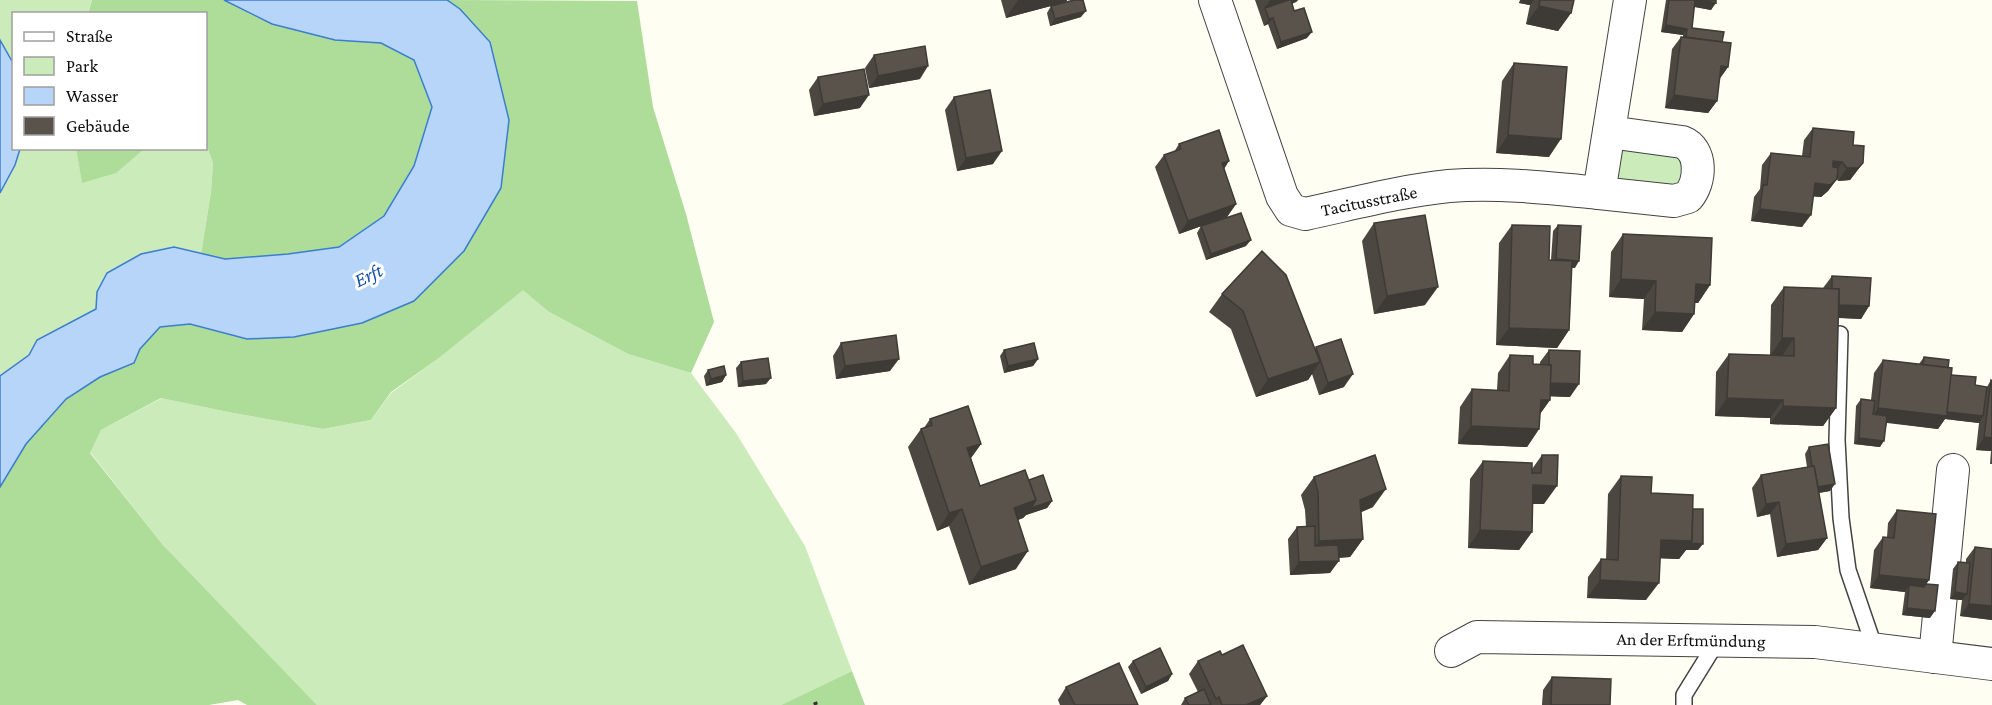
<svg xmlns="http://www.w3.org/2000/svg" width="1992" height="705" font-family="'Crimson Pro',serif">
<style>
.green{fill:#ccebba}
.forest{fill:#addd99}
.water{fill:#b6d5f8;stroke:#3a7dd1;stroke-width:1.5}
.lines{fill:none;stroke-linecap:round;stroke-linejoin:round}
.lane-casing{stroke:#434343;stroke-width:18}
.street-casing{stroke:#434343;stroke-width:34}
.path{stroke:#323232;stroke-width:4;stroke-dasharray:6 3;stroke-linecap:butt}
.lane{stroke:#fff;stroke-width:15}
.street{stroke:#fff;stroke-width:32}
.wall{fill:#4d4741}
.shaded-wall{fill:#3e3a35}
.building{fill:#59534c;stroke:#3e3a35;stroke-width:1.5}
.labels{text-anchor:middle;stroke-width:6;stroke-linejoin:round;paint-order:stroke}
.street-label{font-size:18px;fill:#101010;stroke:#fff}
.water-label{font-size:20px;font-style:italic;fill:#1450a7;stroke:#fff}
</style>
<rect width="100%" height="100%" fill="#fffef3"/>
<!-- green -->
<g class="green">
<path d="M0,0h92l-4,13 -74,1 -1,49 -13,-23z"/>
<path d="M206,144l7,19 -2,29 -10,62 -27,-7 -33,7 -33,19 -11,19 -1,17 -59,31 -8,15 -29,21v-183l15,-28 5,-16h56l6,33 62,-33 62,-1z"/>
<path d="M1634,150l42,6 7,4 -2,30 -62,-6 -5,-10 4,-20 5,-3z"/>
<path d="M523,289l26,23 79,42 63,19 45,60 69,113 47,125 -71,34h-464l-154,-160 -73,-93 11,-22 61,-32 71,15 90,16 48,-9 20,-27 48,-35z"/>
</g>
<!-- forest -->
<g class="forest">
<path d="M92,0h132l49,24 62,16 46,3 33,17 18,46 -18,60 -30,50 -44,31 -52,7 -63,5 -24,-5 10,-62 2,-29 -7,-19v-130h-118z"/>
<path d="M447,0l190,1 16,106 33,107 28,108 -23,51 -63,-19 -79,-42 -26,-22 -84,68 -48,34 -20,28 -48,9 -90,-16 -72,-15 -60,32 -11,23 73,92 154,160h-70l-9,-5 -29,5h-209v-218l26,-43 40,-45 34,-22 34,-14 6,-14 20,-22 30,-3 57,15 47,-2 68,-14 52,-22 50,-50 37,-63 -41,-179z"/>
<path d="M76,149v-1l68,1 -28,24 -34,10z"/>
<path d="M852,671l13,34h-84z"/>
</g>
<!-- water -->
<g class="water">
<path d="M224,0h223l13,9 30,33 19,78 -8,68 -37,63 -50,50 -52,22 -68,14 -47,2 -57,-15 -30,3 -20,22 -6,14 -34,14 -34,22 -40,45 -26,43v-111l29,-21 8,-15 59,-31 1,-17 10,-19 34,-19 33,-7 51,12 63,-5 51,-7 45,-31 30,-50 18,-59 -18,-47 -33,-17 -46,-3 -63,-16z"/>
<path d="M0,40l13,23 1,85 6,1 -5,16 -15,28z"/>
</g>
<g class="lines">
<defs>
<g id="lane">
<path d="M1840,334l-3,106 4,78 7,52 27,79"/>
<path d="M1684,705v-10l34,-55"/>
</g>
<g id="street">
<path d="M1215,0l67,196 9,14 14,4c47,-10 95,-23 144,-28 50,-4 100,2 150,7l31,-193"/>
<path d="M1599,193l75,8 14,-4c13,-15 15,-47 -6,-55l-73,-10"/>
<path d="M1451,651l26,-14 338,5 177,22"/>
<path d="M1935,657l18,-187"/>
</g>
</defs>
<!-- lane casing -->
<use href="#lane" class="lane-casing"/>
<!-- street casing -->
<use href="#street" class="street-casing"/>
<!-- path -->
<path class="path" d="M815,702l1,3"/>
<!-- lane -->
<use href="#lane" class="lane"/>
<!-- street -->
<use href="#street" class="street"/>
</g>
<!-- wall -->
<g class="wall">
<path d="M1001,0h66l-1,2 -60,16z"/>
<path d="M1255,0h43l-2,2 -4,2 15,34 -30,11 -9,-25 -4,2z"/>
<path d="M1520,0h54l-3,13 -13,18 -32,-7 4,-19 -11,-2z"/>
<path d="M1666,0h50l-5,10 -17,-3 -2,21 30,14 6,25 -9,12 -2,22 -9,12 -43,-5 7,-59 9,-12h2v-2l-22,-3z"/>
<path d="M1051,6l30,11 -31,9 -3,-13z"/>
<path d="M874,55l46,24 -51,9 -4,-20z"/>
<path d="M1514,63l35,94 -53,-4 6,-72z"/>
<path d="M818,77l42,31 -46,8 -5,-26z"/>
<path d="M954,97l39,67 -36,7 -12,-61z"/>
<path d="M1813,128l40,17 10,18 -13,17 -12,1 -1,-2 -9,12 -7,6 -8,-1 -11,31 -51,-6 3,-24 6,-8 2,-24 9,-12 31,3 2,-16z"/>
<path d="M1179,144l45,25 12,35 -9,13 -48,17 -24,-67 9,-12 10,-3z"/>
<path d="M1374,223l51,82 -51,9 -12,-73z"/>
<path d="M1512,225l37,35h2l2,-29 5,-6 17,43 -4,-1 -2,63 -12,18 -61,-3 3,-102z"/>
<path d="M1201,226l45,20 -40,14 -9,-27z"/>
<path d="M1623,234l87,51 -12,18h-3l-1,11 -12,18 -40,-2 2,-31 -35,-2 2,-45z"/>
<path d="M1832,276l37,30 -8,13 -23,-1 -2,90 -13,18 -53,-2v-6l-55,-2 1,-44 13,-18 41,1 1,-50 13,-18 39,1z"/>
<path d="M1222,294l93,55 1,-2 28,40 -25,8 -7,-21 -4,6 -52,17 -25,-68 -22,-17z"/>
<path d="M841,343l49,28 -54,8 -3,-23z"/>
<path d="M1004,350l34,9 -5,7 -29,7 -4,-17z"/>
<path d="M1549,350l21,47 -20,-1v4l-10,14 -1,15 -12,18 -69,-3 2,-37 12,-18 25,1 1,-17 12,-18 23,9 7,1v-3z"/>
<path d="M1924,357l24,11 3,7 24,10 12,2 4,-7 1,1v83h-2l1,-13 -15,-1 3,-27 -34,-4 -7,10 -51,-6 -7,24 -26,-3 2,-38 5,-7 10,1 3,-27 9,-13 36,4z"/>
<path d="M741,362l25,22 -28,3 -2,-19z"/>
<path d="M708,370l18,5 -4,7 -16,4 -2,-10z"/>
<path d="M930,419l51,25 -10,14 9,28 49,-6 23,21 -5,7 -21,7 -3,3 -5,2 -2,49 -47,16 -20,-59 -12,5 -29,-84 13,-18 3,-1z"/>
<path d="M1809,447l21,44 -11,2 8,45 -9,12 -41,7 -7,-43 -13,3 -5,-29 9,-13 46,-8 -2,-13z"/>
<path d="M1542,455l2,49h-11l-1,28 -13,18 -51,-2 2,-69 13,-18 49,8z"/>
<path d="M1621,476l30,17 42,16 5,41h-12l-7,9 -19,-1 -14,42 -59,-2 1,-21 13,-18 5,1 2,-66z"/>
<path d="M1314,477l59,30 -12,5 2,27 -13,18 -11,1 -9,15 -40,2 -2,-36 9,-12 9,-1 -1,-16 -4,-15z"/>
<path d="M1897,510l32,70 -3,4 4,34 -28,-3 3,-23 -35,-4 4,-38 9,-13h4l1,-14z"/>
<path d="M1975,547l17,73 -32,-4 2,-16 -12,-1 3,-30 5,-7 8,1v-4z"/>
<path d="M1222,655l45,41 -7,9h-79l4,-7 13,-6 -9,-18 9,-13z"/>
<path d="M1133,661l39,13 -4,7 -27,13 -13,-27z"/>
<path d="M1552,677l58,28h-68l1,-15z"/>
<path d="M1066,687l72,18h-78l-2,-5z"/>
</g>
<!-- shaded-wall -->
<g class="shaded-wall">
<path d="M1018,0h49l-1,2 -60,16z"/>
<path d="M1270,0h28l-2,2 -30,10 -1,-4 -5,7z"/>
<path d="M1521,0h13l-4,5 -11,-2z"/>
<path d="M1695,0h3l18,3 -5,7 -20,-4z"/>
<path d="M1539,6l32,7 -13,18 -32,-7z"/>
<path d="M1086,11l-5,6 -31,9 5,-7z"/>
<path d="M1273,18l-5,6 -4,2 5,-7z"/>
<path d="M1666,25l21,4 -4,6 -22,-3z"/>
<path d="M1312,32l-5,6 -30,11 4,-7z"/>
<path d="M928,66l-8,13 -51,9 9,-12z"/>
<path d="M1721,66l7,1 -9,13z"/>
<path d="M869,95l-9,13 -46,8 9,-12z"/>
<path d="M1674,95l43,6 -9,12 -43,-5z"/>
<path d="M1508,135l53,4 -12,18 -53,-4z"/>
<path d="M1002,151l-9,13 -36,7 9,-13z"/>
<path d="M1229,161l-8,13 1,-11z"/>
<path d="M1833,161l9,1 -8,13 -10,-1z"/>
<path d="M1863,163l-13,17 -12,1 9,-13z"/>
<path d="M1837,179l-9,12 -7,6 -15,-1 9,-13z"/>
<path d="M1236,204l-9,13 -48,17 9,-13z"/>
<path d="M1760,209l51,6 -9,12 -51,-6z"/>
<path d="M1251,240l-5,6 -40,14 5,-6z"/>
<path d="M1556,259l23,2 -4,7 -24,-2z"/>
<path d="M1621,279l35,2 -12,18 -35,-2z"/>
<path d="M1696,284l14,1 -12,18 -15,-1z"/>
<path d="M1438,287l-13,18 -51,9 13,-18z"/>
<path d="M1835,305l34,1 -8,13 -35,-2z"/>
<path d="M1655,312l39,2 -12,18 -40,-2z"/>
<path d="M1509,328l60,2 -12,18 -61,-3z"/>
<path d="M1782,338h12l-12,18h-12z"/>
<path d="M899,359l-9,12 -54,8 9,-13z"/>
<path d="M1038,359l-5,7 -29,7 4,-7z"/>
<path d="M1320,362l-12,18 -52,17 12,-18z"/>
<path d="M1353,374l-9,13 -25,8 9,-12z"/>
<path d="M726,375l-4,7 -16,4 5,-7z"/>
<path d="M771,378l-5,6 -28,3 5,-6z"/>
<path d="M1548,383l31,1 -9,13 -31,-1z"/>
<path d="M1727,398l56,2 -13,18 -55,-2z"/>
<path d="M1541,400h9l-13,18z"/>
<path d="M1783,406l53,2 -13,18 -53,-2z"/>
<path d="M1878,408l65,4 40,4 -4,7 -34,-4 -7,10 -69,-9z"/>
<path d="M1471,426l68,3 -12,18 -69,-3z"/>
<path d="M1984,437l8,1v12l-1,1 -15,-1z"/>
<path d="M1859,438l25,3 -4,6 -26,-3z"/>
<path d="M981,444l-13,18 -1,-14z"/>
<path d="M1835,484l-5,7 -19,3 5,-7z"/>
<path d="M1533,485l24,1 -13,18 -23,-1z"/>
<path d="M1386,489l-13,18 -25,11 12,-18z"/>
<path d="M1036,500l16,1 -5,7 -21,7 -3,3 -22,8 13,-18z"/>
<path d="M1779,502l-9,12 -13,3 9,-13z"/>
<path d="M962,509l-13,17 -12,5 12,-18z"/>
<path d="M1480,530l52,2 -13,18 -51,-2z"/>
<path d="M1827,538l-9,12 -41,7 9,-13z"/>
<path d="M1363,539l-13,18 -44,2 13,-18z"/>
<path d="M1661,540l31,1 11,3 -5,6h-12l-7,9 -31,-1z"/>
<path d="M1028,551l-12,18 -47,16 12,-18z"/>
<path d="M1339,561l-9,12 -40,2 9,-13z"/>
<path d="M1879,575l50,5 -9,13 -11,-8 -4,7 -35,-4z"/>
<path d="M1600,580l59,3 -13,17 -59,-2z"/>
<path d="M1955,592l12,2 -5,6 -12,-1z"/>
<path d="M1969,604l23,2v14l-32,-4z"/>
<path d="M1907,608l28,3 -5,7 -28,-3z"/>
<path d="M1172,674l-4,7 -27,13 5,-7z"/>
<path d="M1267,696l-7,9h-12v-1z"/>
</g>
<!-- building -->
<g class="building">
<path d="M1074,0h9l3,11 -31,8 -4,-13z"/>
<path d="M1289,0h2l3,11 10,-3 8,24 -31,10 -8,-24 -4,1 -4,-11z"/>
<path d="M1540,0h34l-3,13 -32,-7z"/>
<path d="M1669,0h26l-3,28 32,4 -2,10 -36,-5 1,-8 -21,-4z"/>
<path d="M1698,0h18v3z"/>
<path d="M1681,37l50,6 -3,24 -7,-1 -4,35 -43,-6z"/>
<path d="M925,46l3,20 -50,10 -4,-21z"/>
<path d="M1514,63l53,4 -6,72 -53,-4z"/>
<path d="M864,69l5,26 -46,9 -5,-27z"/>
<path d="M990,90l12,61 -36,7 -12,-61z"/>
<path d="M1813,128l41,4 -1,13 11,1 -1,17 -5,5h-11l-5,-6 -9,-1v6l5,1 -1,11 -7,6 -15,-2 -4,32 -51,-6 3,-24h4l4,-32 39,4z"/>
<path d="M1219,130l10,31 -7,2 14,41 -48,17 -24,-66 17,-6 -2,-5z"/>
<path d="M1241,213l10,27 -40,14 -10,-28z"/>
<path d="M1425,215l13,72 -51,9 -13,-73z"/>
<path d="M1512,225l38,1 -1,34 23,1 -3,69 -60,-2z"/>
<path d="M1558,225l23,1 -2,35 -23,-2z"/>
<path d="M1623,234l89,4 -2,47 -14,-1 -2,30 -39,-2 1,-31 -35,-2z"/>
<path d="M1262,251l24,24 34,87 -52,17 -25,-68 -21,-17z"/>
<path d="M1832,276l39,2 -2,28 -30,-1v-16h-7z"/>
<path d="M1784,287l55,2 -3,119 -53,-2v-6l-56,-2 2,-44 65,2v-18h-12z"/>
<path d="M896,335l3,24 -54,7 -4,-23z"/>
<path d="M1341,339l12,35 -25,9 -12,-36z"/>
<path d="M1034,343l4,16 -30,7 -4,-16z"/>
<path d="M1549,350l31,1 -1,33 -29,-1 1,-18h-2z"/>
<path d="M1510,355l23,1v8l18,1 -1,35h-9l-2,29 -68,-3 1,-37 37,2z"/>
<path d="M1924,357l25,3 -1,8 -25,-3z"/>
<path d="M768,358l3,20 -28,3 -2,-19z"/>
<path d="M1883,360l69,8 -5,48 -69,-8z"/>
<path d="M724,366l2,9 -15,4 -3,-9z"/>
<path d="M1951,375l25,2 -1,8 12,2 -4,29 -36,-4z"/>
<path d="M1991,380l1,1v57l-8,-1z"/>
<path d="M1861,399l14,2 -2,13 14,2 -3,25 -25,-3z"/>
<path d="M968,406l13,38 -14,4 13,38 45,-16 11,30 -22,8 14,43 -47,16 -19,-58 -13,4 -28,-84 11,-4 -2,-6z"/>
<path d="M1828,444l7,40 -17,3 -4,-21h-2l-3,-19z"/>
<path d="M1375,455l11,34 -26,11 3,39 -44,2 -1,-49 -4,-15z"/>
<path d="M1542,455h16l-1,31 -24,-1 -1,47 -52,-2 3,-69 49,2v10h9z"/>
<path d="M1814,466l13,72 -41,6 -7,-42 -13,2 -5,-29z"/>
<path d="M1043,475l9,26 -21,7 5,-8 -7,-20z"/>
<path d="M1621,476l31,1 -1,16 42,2 -1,46 -31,-1 -2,43 -59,-3 1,-21 17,1z"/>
<path d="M1693,509h10v35l-13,-1 2,-2z"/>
<path d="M1897,510l39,4 -7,66 -50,-5 4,-38 11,1z"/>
<path d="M1315,526v20l23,-1 1,16 -40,1 -2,-35z"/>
<path d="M1975,547l17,2v57l-23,-2z"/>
<path d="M1958,562l12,1 -3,31 -12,-2z"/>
<path d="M1926,584l12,1 -3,26 -28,-3 2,-23 15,2z"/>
<path d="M1243,645l24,51 -19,8 1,1h-27l-3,-8 -3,2 -18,-38 22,-10 2,4z"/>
<path d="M1160,648l12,26 -26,13 -13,-26z"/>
<path d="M1119,663l19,42h-63l-9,-18z"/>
<path d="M1552,677l59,2 -1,26h-59z"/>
<path d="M1204,689l7,16h-22l-4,-7z"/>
</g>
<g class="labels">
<!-- street labels -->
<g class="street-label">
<text transform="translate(1369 201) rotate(-11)" y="6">Tacitusstraße</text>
<text transform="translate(1691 640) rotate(1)" y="6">An der Erftmündung</text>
</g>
<!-- water labels -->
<g class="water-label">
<text transform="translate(368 275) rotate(-26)" y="7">Erft</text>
</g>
</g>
<!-- legend -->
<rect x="12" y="12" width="195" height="138" fill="#ffffff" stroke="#9f9f9f" stroke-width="1.5"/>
<rect x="24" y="32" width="30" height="9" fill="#ffffff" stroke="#9f9f9f" stroke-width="1.5"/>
<text x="66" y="42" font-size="18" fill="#101010">Straße</text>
<rect x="24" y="57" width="30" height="18" fill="#ccebba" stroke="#9f9f9f" stroke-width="1.5"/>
<text x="66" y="72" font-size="18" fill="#101010">Park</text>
<rect x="24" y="87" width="30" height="18" fill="#b6d5f8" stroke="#9f9f9f" stroke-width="1.5"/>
<text x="66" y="102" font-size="18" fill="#101010">Wasser</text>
<rect x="24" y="117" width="30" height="18" fill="#59534c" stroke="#9f9f9f" stroke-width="1.5"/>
<text x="66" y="132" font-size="18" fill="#101010">Gebäude</text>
</svg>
